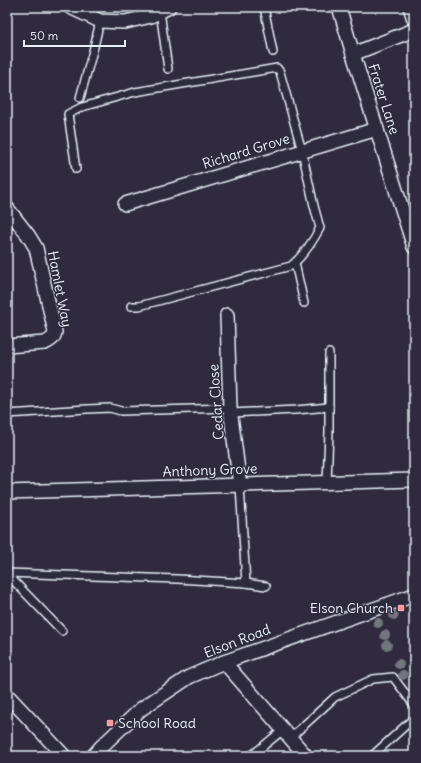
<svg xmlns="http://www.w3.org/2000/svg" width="421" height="763" font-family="Delius,sans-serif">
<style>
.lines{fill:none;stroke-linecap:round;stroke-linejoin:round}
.service-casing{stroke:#e8f1f8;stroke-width:10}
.minor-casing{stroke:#e8f1f8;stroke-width:16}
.service{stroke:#2f2a3d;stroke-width:7}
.minor{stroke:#2f2a3d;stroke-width:13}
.tree{fill:#72767f}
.poi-dot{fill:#ff9aa2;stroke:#2f2a3d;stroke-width:1.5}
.labels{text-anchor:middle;stroke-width:3;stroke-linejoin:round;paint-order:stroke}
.street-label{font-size:14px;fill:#e8f1f8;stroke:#2f2a3d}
.poi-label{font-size:14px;fill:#e8f1f8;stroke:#2f2a3d;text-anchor:end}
</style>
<rect width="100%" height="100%" fill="#2f2a3d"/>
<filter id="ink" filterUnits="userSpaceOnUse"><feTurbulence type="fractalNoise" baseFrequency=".025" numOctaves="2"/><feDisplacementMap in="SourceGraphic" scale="8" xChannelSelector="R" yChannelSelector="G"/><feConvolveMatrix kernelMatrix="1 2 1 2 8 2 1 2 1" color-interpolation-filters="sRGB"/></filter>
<g filter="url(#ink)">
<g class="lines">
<defs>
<g id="service">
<path d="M264,7l9,45"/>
<path d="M160,11l8,58"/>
<path d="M80,98l14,-51 6,-26"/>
<path d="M76,169l-8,-55 14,-7 53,-15 142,-24 3,4 22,79 12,55 6,22c-8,15 -16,27 -29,38l-152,40h-8"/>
<path d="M295,263l9,40"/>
<path d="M231,413l65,-3 33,-3"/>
<path d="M7,414l80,-5 23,-1 11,3 109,-3"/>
<path d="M327,483l2,-51v-79"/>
<path d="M240,486l6,97"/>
<path d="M7,573l170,6 69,4 20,3"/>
<path d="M7,574l55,57"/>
<path d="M290,738l45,-41 38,-18 20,-2 21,28"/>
<path d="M251,756l32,-26"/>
<path d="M372,756l42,-38"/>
</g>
<g id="minor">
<path d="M70,7l30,14 25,1 26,-6 18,-9"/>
<path d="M339,7l14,47 61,193"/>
<path d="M410,7l4,12"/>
<path d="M353,54l61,-24"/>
<path d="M125,204l252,-75"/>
<path d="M7,208l21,27 8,13 19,84c-1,6 -4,8 -10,11l-38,3"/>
<path d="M227,315l3,93 10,78"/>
<path d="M7,492l407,-12"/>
<path d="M224,662l82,94"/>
<path d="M7,695l57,61"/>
<path d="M93,756l8,-9 40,-38 48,-32 35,-15 190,-67"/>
</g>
</defs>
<!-- service casing -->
<use href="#service" class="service-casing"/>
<!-- minor casing -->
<use href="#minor" class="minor-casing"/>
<!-- service -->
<use href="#service" class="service"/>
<!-- minor -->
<use href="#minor" class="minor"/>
</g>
<!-- trees -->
<g class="tree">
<circle cx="394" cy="615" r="5"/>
<circle cx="378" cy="623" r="5"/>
<circle cx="385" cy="635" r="5"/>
<circle cx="387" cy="645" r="5"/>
<circle cx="399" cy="664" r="5"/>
<circle cx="403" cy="675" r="5"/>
</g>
</g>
<!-- markers -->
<g class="poi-dot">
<rect x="397" y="604" width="8" height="8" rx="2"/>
<rect x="106" y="719" width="8" height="8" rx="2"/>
</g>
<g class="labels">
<!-- street labels -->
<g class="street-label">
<text transform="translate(384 99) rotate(72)" y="5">Frater Lane</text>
<text transform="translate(246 151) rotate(-17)" y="5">Richard Grove</text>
<text transform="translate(60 289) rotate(79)" y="5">Hamlet Way</text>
<text transform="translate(216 402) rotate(-94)" y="5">Cedar Close</text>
<text transform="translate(210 470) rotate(-2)" y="5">Anthony Grove</text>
<text transform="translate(237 641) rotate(-21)" y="5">Elson Road</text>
</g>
<!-- poi labels -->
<g class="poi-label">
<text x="393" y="613">Elson Church</text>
<text x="118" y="728" text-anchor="start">School Road</text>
</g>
</g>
<!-- margin -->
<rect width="421" height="763" fill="none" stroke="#2f2a3d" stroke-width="24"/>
<rect x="12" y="12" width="397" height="739" fill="none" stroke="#e8f1f8" stroke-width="1.5" filter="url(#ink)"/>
<!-- scale -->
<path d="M24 40v6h101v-6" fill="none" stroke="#e8f1f8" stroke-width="2"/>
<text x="30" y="40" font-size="12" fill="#e8f1f8" stroke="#2f2a3d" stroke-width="3" paint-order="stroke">50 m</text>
</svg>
